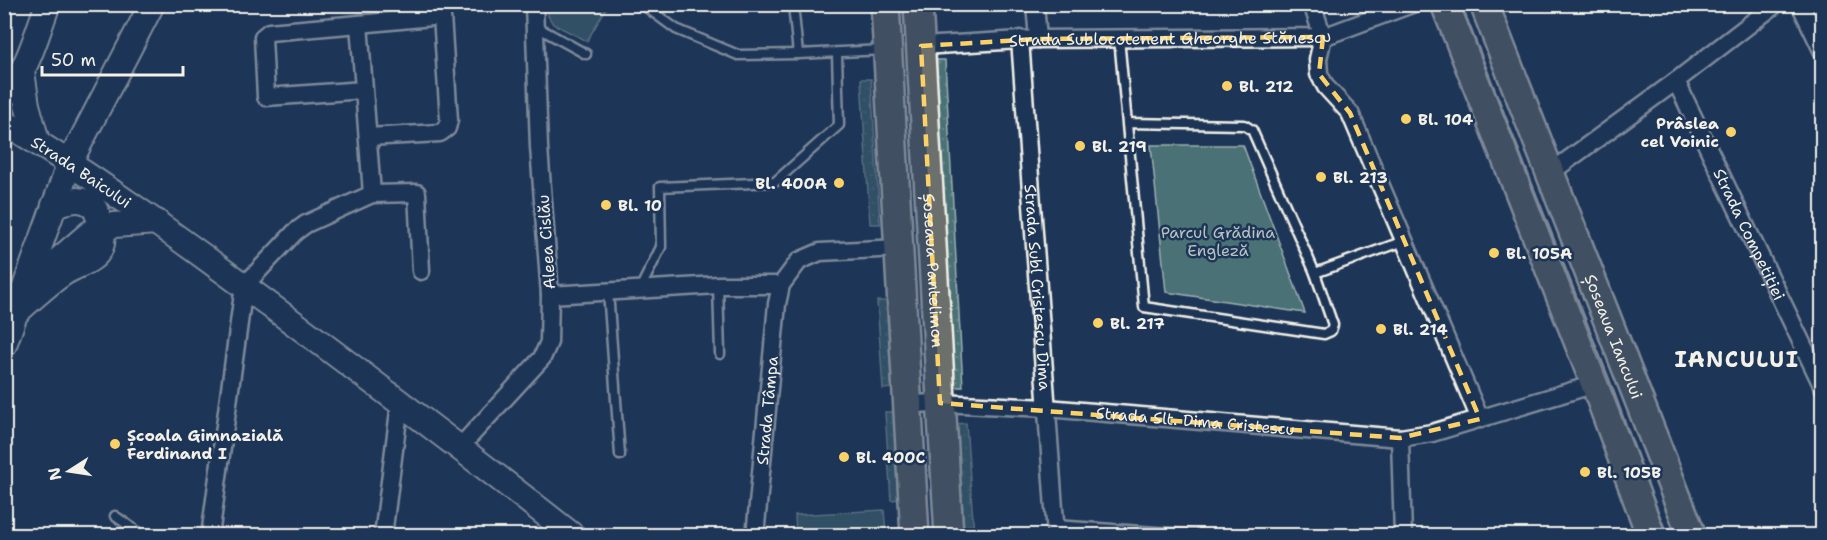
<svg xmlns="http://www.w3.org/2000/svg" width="1827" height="540" font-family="'Shantell Sans',sans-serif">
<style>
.green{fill:#497176;stroke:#9eb1af;stroke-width:1.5}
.garden{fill:url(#garden-dots);stroke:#9eb1af;stroke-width:1.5}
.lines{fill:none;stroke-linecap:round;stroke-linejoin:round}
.lane-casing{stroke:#f4f1e8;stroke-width:13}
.street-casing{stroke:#f4f1e8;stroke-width:21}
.secondary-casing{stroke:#f4f1e8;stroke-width:28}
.primary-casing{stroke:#f4f1e8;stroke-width:32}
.lane{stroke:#1d3557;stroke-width:8}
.street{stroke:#1d3557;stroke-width:16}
.secondary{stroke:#1d3557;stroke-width:24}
.primary{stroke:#6c706d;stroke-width:27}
.tram{stroke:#f4f1e8;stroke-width:1.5}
.marked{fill:none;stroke:#ffd166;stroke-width:4.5;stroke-dasharray:12 8;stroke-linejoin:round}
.poi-dot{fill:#ffd166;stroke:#1d3557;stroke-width:2}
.labels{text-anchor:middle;stroke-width:5;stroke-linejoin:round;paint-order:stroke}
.street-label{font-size:16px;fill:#f4f1e8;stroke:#1d3557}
.poi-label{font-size:16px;font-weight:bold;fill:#f4f1e8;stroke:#1d3557;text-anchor:start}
.park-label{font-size:16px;fill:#b8c4c0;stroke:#1d3557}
.district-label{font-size:22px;font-weight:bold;letter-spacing:1.5px;fill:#f4f1e8;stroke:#1d3557}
</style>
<defs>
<pattern id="garden-dots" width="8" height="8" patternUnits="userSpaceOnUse" patternTransform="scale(1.5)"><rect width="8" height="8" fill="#497176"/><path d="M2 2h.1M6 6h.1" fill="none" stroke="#64868a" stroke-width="1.8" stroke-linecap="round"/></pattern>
</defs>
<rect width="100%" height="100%" fill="#1d3557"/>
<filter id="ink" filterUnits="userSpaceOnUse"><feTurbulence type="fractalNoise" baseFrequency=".0167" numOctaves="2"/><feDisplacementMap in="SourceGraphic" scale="12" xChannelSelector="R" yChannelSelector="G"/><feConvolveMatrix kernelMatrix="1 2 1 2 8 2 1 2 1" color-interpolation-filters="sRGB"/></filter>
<g filter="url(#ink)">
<!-- green -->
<g class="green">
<path d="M548,5v-1l60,1 -21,36 -34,-17 -5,-8z"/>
<path d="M1151,145h92l62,168 -139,-21z"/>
<path d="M884,510l2,25h-90l-1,-20z"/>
</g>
<!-- garden -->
<g class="garden">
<path d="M935,60h10l18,327h-10z"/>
<path d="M861,79h10l9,145h-10z"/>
<path d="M877,301h9l6,87 -9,1z"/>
<path d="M885,412h10l6,87 -10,1z"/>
<path d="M966,423l8,112h-10l-7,-111z"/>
</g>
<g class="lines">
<defs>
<g id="lane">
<path d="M642,4l34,25 62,26 60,-1"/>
<path d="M793,4l5,50 86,-4"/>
<path d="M535,26l51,28"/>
<path d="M1119,38l25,269 180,27 7,-3 2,-6 -18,-52 -63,-143 -8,-5 -117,-2"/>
<path d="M1315,273l89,-32"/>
<path d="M718,285l2,69"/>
<path d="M640,289l21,-42 -1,-60 115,-5 64,-57 -2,-72"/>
<path d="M608,291l12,164"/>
<path d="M115,516l29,20"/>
<path d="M1055,525l160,11"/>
</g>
<g id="street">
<path d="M1035,4l3,35"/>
<path d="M1312,4l11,33 -5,22 1,15 7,13 24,26 130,306"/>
<path d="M1800,4l22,46"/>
<path d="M359,24l83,-8 7,104 -2,8 -7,5 -72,4"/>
<path id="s1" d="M1020,39l36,497"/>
<path id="s2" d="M921,46l117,-7 285,-2 89,-33"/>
<path id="s3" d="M1676,81l146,304"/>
<path d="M1550,173l126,-92 100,-77"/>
<path d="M372,194l45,-1 4,78"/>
<path d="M550,295l168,-10h63"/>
<path id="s4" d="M908,404l32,-1 107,5 353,30 32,-5 163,-49"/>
<path d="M1400,438l3,98"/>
<path d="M460,447l82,-89 7,-16 1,-47 -11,-148 -5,-143"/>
<path d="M210,536l34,-250 51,-54 11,-8 66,-30 -13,-170 -90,8 -6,5 3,60 98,-7"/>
<path d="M383,536l17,-133"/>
<path id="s5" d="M755,536l22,-232 4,-19 18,-24 21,-9 79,-4"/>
</g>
<g id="secondary">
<path d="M22,72l5,33 10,36"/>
<path d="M4,95c24,-23 32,-60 44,-91"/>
<path id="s6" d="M4,122c104,63 201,135 298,207 91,68 182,136 271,207"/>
<path d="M41,275l49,-42 24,-8 43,-3"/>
<path d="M18,311c15,-13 29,-27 46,-38 12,-8 31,-11 37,-26 4,-9 -1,-28 -5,-36 -8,-17 -28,-10 -42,-6"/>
<path d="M4,345l66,-183 82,-158"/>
</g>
<g id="primary">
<path d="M885,4l30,532"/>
<path id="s7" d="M918,4l31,532"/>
<path d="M1445,4l150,380 56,152"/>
<path id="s8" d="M1484,4l208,532"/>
</g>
</defs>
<!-- lane casing -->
<use href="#lane" class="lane-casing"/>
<!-- street casing -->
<use href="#street" class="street-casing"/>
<!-- secondary casing -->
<use href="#secondary" class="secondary-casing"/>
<!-- primary casing -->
<use href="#primary" class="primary-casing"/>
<!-- lane -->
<use href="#lane" class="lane"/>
<!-- street -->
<use href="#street" class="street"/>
<!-- secondary -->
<use href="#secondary" class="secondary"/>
<!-- primary -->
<use href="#primary" class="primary"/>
<!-- tram -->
<path class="tram" d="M1460,4l208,532"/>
</g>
</g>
<!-- marked area -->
<path d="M0 0H1827V540H0ZM1323,37l-4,37 31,39 130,306 -80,19 -460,-35 -19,-357 117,-7z" fill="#1d3557" fill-opacity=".55" fill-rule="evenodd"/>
<path class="marked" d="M1323,37l-4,37 31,39 130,306 -80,19 -460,-35 -19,-357 117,-7z"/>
<!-- markers -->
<g class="poi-dot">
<circle cx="1227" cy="86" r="6"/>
<circle cx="1406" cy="119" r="6"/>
<circle cx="1731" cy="132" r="6"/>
<circle cx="1080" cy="146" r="6"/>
<circle cx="1321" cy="177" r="6"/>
<circle cx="839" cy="183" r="6"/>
<circle cx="606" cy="205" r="6"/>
<circle cx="1494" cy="253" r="6"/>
<circle cx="1098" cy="323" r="6"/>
<circle cx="1381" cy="329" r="6"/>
<circle cx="115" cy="444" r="6"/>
<circle cx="844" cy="457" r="6"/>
<circle cx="1585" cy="472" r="6"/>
</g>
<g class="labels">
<!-- street labels -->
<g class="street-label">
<text dy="6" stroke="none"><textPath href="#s2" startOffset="249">Strada Sublocotenent Gheorghe Stănescu</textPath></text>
<text dy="6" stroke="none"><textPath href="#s6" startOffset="92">Strada Baicului</textPath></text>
<text dy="6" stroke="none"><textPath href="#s3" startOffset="170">Strada Competiției</textPath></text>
<text transform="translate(546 242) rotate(-94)" y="6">Aleea Cislău</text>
<text dy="6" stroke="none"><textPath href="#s7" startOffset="267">Șoseaua Pantelimon</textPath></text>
<text dy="6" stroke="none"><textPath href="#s1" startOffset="249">Strada Subl Cristescu Dima</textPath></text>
<text dy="6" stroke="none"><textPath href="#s8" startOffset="357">Șoseaua Iancului</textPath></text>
<text dy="6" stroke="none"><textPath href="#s5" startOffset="126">Strada Tâmpa</textPath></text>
<text dy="6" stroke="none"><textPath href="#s4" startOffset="288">Strada Slt. Dima Cristescu</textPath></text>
</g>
<!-- poi labels -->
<g class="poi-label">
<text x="1239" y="92">Bl. 212</text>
<text x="1418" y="125">Bl. 104</text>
<text x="1719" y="129" text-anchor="end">Prâslea<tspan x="1719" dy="18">cel Voinic</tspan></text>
<text x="1092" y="152">Bl. 219</text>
<text x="1333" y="183">Bl. 213</text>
<text x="827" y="189" text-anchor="end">Bl. 400A</text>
<text x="618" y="211">Bl. 10</text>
<text x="1506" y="259">Bl. 105A</text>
<text x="1110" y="329">Bl. 217</text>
<text x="1393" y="335">Bl. 214</text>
<text x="127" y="441">Școala Gimnazială<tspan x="127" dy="18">Ferdinand I</tspan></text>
<text x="856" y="463">Bl. 400C</text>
<text x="1597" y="478">Bl. 105B</text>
</g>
<!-- park labels -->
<g class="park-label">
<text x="1218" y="238">Parcul Grădina<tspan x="1218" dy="18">Engleză</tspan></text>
</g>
<!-- district labels -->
<g class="district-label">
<text x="1737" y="367">IANCULUI</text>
</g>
</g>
<!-- margin -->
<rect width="1827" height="540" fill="none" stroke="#1d3557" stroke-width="24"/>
<rect x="12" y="12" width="1803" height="516" fill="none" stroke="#f4f1e8" stroke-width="2" filter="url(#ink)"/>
<!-- north arrow -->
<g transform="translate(69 471) rotate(258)" stroke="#1d3557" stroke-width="4.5" paint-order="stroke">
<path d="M0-4.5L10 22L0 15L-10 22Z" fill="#f4f1e8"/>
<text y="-9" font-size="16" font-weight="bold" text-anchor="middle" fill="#f4f1e8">N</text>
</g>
<!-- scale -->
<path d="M42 66v9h141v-9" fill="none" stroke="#f4f1e8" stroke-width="3"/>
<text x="51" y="66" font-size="18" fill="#f4f1e8" stroke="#1d3557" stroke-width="4.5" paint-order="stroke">50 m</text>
</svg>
